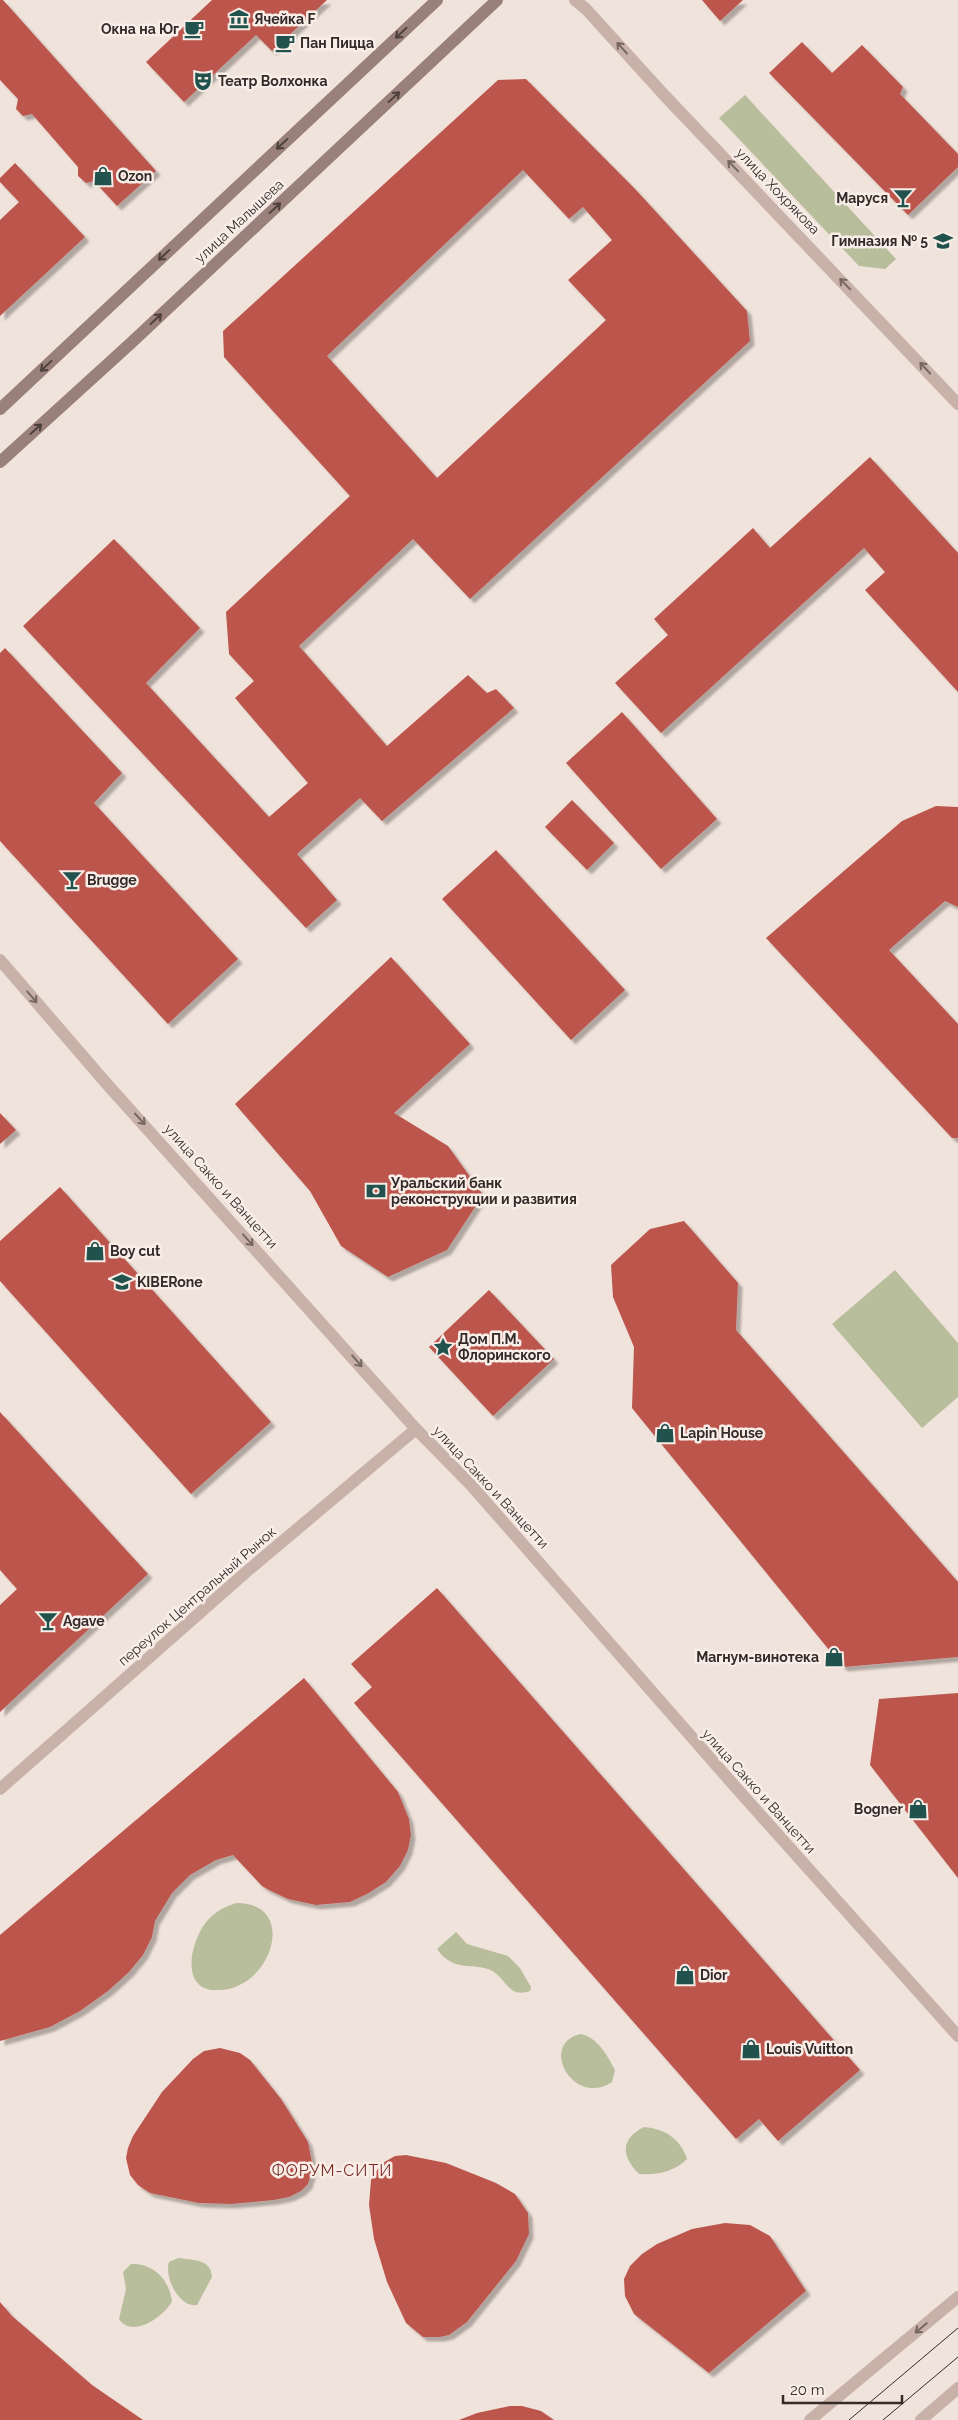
<svg xmlns="http://www.w3.org/2000/svg" width="958" height="2420" font-family="Raleway,sans-serif">
<style>
.green{fill:#b8bd9c}
.building{fill:#bc554c;fill-rule:evenodd;filter:url(#shadow)}
.lines{fill:none;stroke-linecap:round;stroke-linejoin:round}
.minor{stroke:#c7b1a8;stroke-width:12}
.tertiary{stroke:#c7b1a8;stroke-width:12}
.secondary{stroke:#9a807a;stroke-width:12}
.tram{stroke:#342a28;stroke-width:1}
.oneway{stroke:#4e403c}
.oneway2{stroke:#766762}
.labels{text-anchor:middle;stroke-width:5;stroke-linejoin:round;paint-order:stroke}
.poi-label{font-size:14px;font-weight:bold;fill:#342a28;stroke:#f8ede7;text-anchor:start}
.street-label{font-size:14px;fill:#342a28;stroke:#f8ede7}
.quarter-label{font-size:16px;letter-spacing:1px;fill:#7d2e27;stroke:#f8ede7}
</style>
<defs>
<filter id="shadow"><feDropShadow dx="4.5" dy="4.5" stdDeviation="1" flood-color="#0004"/></filter>
</defs>
<rect width="100%" height="100%" fill="#f0e3db"/>
<!-- green -->
<g class="green">
<path d="M745,95l151,164 -11,10 -26,-3 -140,-148z"/>
<path d="M895,1270l63,73v54l-36,31 -90,-104z"/>
<path d="M237,1903c63,0 34,90 -22,87 -37,-1 -23,-53 -7,-70 8,-9 18,-14 29,-17z"/>
<path d="M456,1932l11,12 41,12 12,12 11,19 -1,4c-21,7 -22,-9 -36,-19 -13,-9 -32,-2 -46,-12 -4,-2 -8,-7 -11,-11z"/>
<path d="M581,2034c17,4 26,21 34,36l-3,12c-39,26 -74,-39 -31,-48z"/>
<path d="M644,2127c21,2 36,11 43,32 -13,13 -30,16 -48,15 -18,-18 -19,-35 5,-47z"/>
<path d="M178,2258c15,2 33,1 34,19l-15,28c-18,3 -33,-28 -28,-43z"/>
<path d="M131,2264c23,-1 38,16 41,37 -8,16 -40,38 -53,18l7,-30 -3,-17z"/>
</g>
<!-- building -->
<g class="building">
<path d="M0,0h3l153,171 -39,35 -23,-25 -8,2 -8,-7v-9l-46,-53 -9,2 -7,-7 2,-10 -18,-19z"/>
<path d="M212,0h115l-55,51 -16,-16 -72,67 -38,-40z"/>
<path d="M702,0h41l-23,21z"/>
<path d="M802,42l30,31 30,-28 41,42 -3,7 58,60v13l-50,48 -139,-142z"/>
<path d="M526,79l110,111 111,121 3,30 -280,258 -57,-60 -114,107 88,100 81,-71 19,18 9,-4 18,19 -132,113 -22,-23 -63,56 40,46 -31,28 -283,-302 91,-87 86,89 -54,55 123,134 39,-34 -73,-85 19,-17 -25,-27 -3,-42 124,-116 -126,-139 -1,-26 275,-251zM523,170l46,49 14,-12 29,33 -44,40 38,40 -169,158 -110,-122z"/>
<path d="M15,163l70,74 -85,79v-96l19,-18 -19,-20v-4z"/>
<path d="M870,457l88,96v139l-93,-102 20,-18 -21,-24 -203,185 -46,-50 53,-48 -14,-16 99,-91 17,20z"/>
<path d="M5,648l117,125 -28,30 144,156 -70,65 -168,-183v-188z"/>
<path d="M622,712l95,107 -56,50 -95,-106z"/>
<path d="M572,800l42,43 -27,27 -42,-43z"/>
<path d="M936,806l22,1v100l-13,-6 -56,49 69,74v114h-6l-186,-200 136,-117z"/>
<path d="M496,850l129,140 -54,50 -129,-141z"/>
<path d="M391,957l79,87 -76,69 54,33 35,49 -36,55 -59,27 -47,-31 -31,-55 -75,-87z"/>
<path d="M0,1113l16,17 -16,14z"/>
<path d="M60,1187l211,235 -80,72 -191,-213v-40z"/>
<path d="M684,1221l54,62 -2,47 222,252v75l-115,10 -211,-259 2,-61 -21,-50 -2,-32 39,-36z"/>
<path d="M489,1290l65,69 -61,57 -64,-69z"/>
<path d="M0,1412l148,162 -148,138v-107l17,-16 -17,-19z"/>
<path d="M437,1588l423,482 -82,71 -19,-22 -23,20 -382,-436 18,-16 -21,-23z"/>
<path d="M304,1678l94,114 11,27 2,16 -3,15 -8,16 -14,16 -19,12 -17,8 -34,3 -28,-6 -19,-9 -7,-4 -29,-31 -17,5 -26,15 -18,18 -17,28 -3,16 -9,18 -14,17 -21,19 -28,20 -30,16 -50,14v-106z"/>
<path d="M958,1693v185l-88,-113 9,-66z"/>
<path d="M220,2048l20,5 10,7 31,39 27,43 5,25 -5,17 -7,7 -12,6 -15,3 -43,4 -32,-1 -49,-10 -12,-8 -8,-10 -4,-17 2,-10 5,-12 29,-44 31,-33 11,-8z"/>
<path d="M406,2155l40,8 50,20 19,11 13,19 1,21 -13,27 -49,61 -18,13 -9,2h-17l-17,-14 -19,-41 -13,-43 -5,-34 2,-25 10,-16 14,-8z"/>
<path d="M725,2223l25,2 20,11 36,55 -97,82 -75,-59 -9,-18 -1,-17 6,-13 12,-12 15,-10 35,-15z"/>
<path d="M0,2302l12,14 80,69 51,35h-143z"/>
<path d="M510,2406h12l19,5 13,9h-95l18,-7z"/>
</g>
<g class="lines">
<!-- minor -->
<path class="minor" d="M0,1789l245,-216 171,-144"/>
<!-- tertiary -->
<g class="tertiary">
<path d="M575,0l11,9 79,87 293,308"/>
<path d="M0,960l106,123 310,346 55,56 260,297 227,254"/>
<path d="M810,2420l148,-123"/>
<path d="M921,2420l37,-32"/>
</g>
<!-- secondary -->
<g class="secondary">
<path d="M0,409l437,-409"/>
<path d="M0,462l131,-119 366,-343"/>
</g>
<!-- tram -->
<g class="tram">
<path d="M849,2420l109,-92"/>
<path d="M883,2420l75,-63"/>
</g>
</g>
<!-- one-way arrows -->
<defs><path id="oneway-shaft" d="M-6 0H5M1.5-3L5.5 0L1.5 3" fill="none" stroke-width="1.6" stroke-linecap="round" stroke-linejoin="round" transform="scale(1.25)"/></defs>
<g class="oneway">
<use href="#oneway-shaft" transform="translate(401 33) rotate(137)"/>
<use href="#oneway-shaft" transform="translate(394 97) rotate(-43)"/>
<use href="#oneway-shaft" transform="translate(282 144) rotate(137)"/>
<use href="#oneway-shaft" transform="translate(275 208) rotate(-43)"/>
<use href="#oneway-shaft" transform="translate(164 255) rotate(137)"/>
<use href="#oneway-shaft" transform="translate(156 319) rotate(-43)"/>
<use href="#oneway-shaft" transform="translate(46 366) rotate(137)"/>
<use href="#oneway-shaft" transform="translate(36 429) rotate(-42)"/>
</g>
<g class="oneway2">
<use href="#oneway-shaft" transform="translate(622 48) rotate(-132)"/>
<use href="#oneway-shaft" transform="translate(733 166) rotate(-134)"/>
<use href="#oneway-shaft" transform="translate(845 284) rotate(-134)"/>
<use href="#oneway-shaft" transform="translate(925 368) rotate(-133)"/>
<use href="#oneway-shaft" transform="translate(32 997) rotate(49)"/>
<use href="#oneway-shaft" transform="translate(140 1119) rotate(47)"/>
<use href="#oneway-shaft" transform="translate(248 1240) rotate(48)"/>
<use href="#oneway-shaft" transform="translate(357 1361) rotate(49)"/>
<use href="#oneway-shaft" transform="translate(921 2328) rotate(140)"/>
</g>
<!-- icons -->
<defs>
<symbol id="museum-bare" viewBox="-9 -9 18 18"><path d="M0-6L6-3V-2H-6V-3ZM-5-1h2V3h-2ZM-1-1h2V3h-2ZM3-1h2V3H3ZM-6 4H6V6H-6Z" fill="#21524d" stroke="#f8ede7" stroke-width="2.5" paint-order="stroke"/></symbol>
<symbol id="cafe-bare" viewBox="-9 -9 18 18"><path d="M-5.5-4.5H6V0H3Q3 3.5 0 3.5H-2.5Q-5.5 3.5-5.5 0ZM3-3.2v2h1.7v-2ZM-6 4.5H4V6H-6Z" fill="#21524d" stroke="#f8ede7" stroke-width="2.5" paint-order="stroke"/></symbol>
<symbol id="theatre-bare" viewBox="-9 -9 18 18"><path d="M-5-5.5Q0-4 5-5.5V0Q5 5 0 6Q-5 5-5 0ZM-3.3-2.5H-1v1.5H-3.3ZM1-2.5H3.3v1.5H1ZM-2.8 1Q0 5.5 2.8 1Z" fill="#21524d" stroke="#f8ede7" stroke-width="2.5" paint-order="stroke"/></symbol>
<symbol id="shop-bare" viewBox="-9 -9 18 18"><path d="M-5-2.5h2.3a2.7 3.5 0 0 1 5.4 0H5L5.5 6h-11ZM-1.5-2.5h3a1.5 2.3 0 0 0-3 0Z" fill="#21524d" stroke="#f8ede7" stroke-width="2.5" paint-order="stroke"/></symbol>
<symbol id="bar-bare" viewBox="-9 -9 18 18"><path d="M-6-5H6L.8 .8V4.5H3.5V6h-7V4.5H-.8V.8Z" fill="#21524d" stroke="#f8ede7" stroke-width="2.5" paint-order="stroke"/></symbol>
<symbol id="school-bare" viewBox="-9 -9 18 18"><path d="M0-5L7-2L0 1L-7-2ZM-4 1L0 2.5L4 1V4Q0 6-4 4Z" fill="#21524d" stroke="#f8ede7" stroke-width="2.5" paint-order="stroke"/></symbol>
<symbol id="bank-bare" viewBox="-9 -9 18 18"><path d="M-6-4H6V4H-6ZM0-2.3a2.3 2.3 0 1 0 0 4.6a2.3 2.3 0 1 0 0-4.6Z" fill="#21524d" stroke="#f8ede7" stroke-width="2.5" paint-order="stroke"/></symbol>
<symbol id="sight-bare" viewBox="-9 -9 18 18"><path d="M0-6L1.8-2.2L6-1.7L2.9 1.2L3.7 5.4L0 3.3L-3.7 5.4L-2.9 1.2L-6-1.7L-1.8-2.2Z" fill="#21524d" stroke="#f8ede7" stroke-width="2.5" paint-order="stroke"/></symbol>
</defs>
<g fill-rule="evenodd">
<use href="#museum-bare" x="225" y="5" width="28" height="28"/>
<use href="#cafe-bare" x="180" y="15" width="28" height="28"/>
<use href="#cafe-bare" x="271" y="29" width="28" height="28"/>
<use href="#theatre-bare" x="189" y="67" width="28" height="28"/>
<use href="#shop-bare" x="89" y="162" width="28" height="28"/>
<use href="#bar-bare" x="889" y="184" width="28" height="28"/>
<use href="#school-bare" x="929" y="227" width="28" height="28"/>
<use href="#bar-bare" x="58" y="866" width="28" height="28"/>
<use href="#bank-bare" x="362" y="1177" width="28" height="28"/>
<use href="#shop-bare" x="81" y="1237" width="28" height="28"/>
<use href="#school-bare" x="108" y="1268" width="28" height="28"/>
<use href="#sight-bare" x="429" y="1333" width="28" height="28"/>
<use href="#shop-bare" x="651" y="1419" width="28" height="28"/>
<use href="#bar-bare" x="34" y="1607" width="28" height="28"/>
<use href="#shop-bare" x="820" y="1643" width="28" height="28"/>
<use href="#shop-bare" x="904" y="1795" width="28" height="28"/>
<use href="#shop-bare" x="671" y="1961" width="28" height="28"/>
<use href="#shop-bare" x="737" y="2035" width="28" height="28"/>
</g>
<g class="labels">
<!-- poi labels -->
<g class="poi-label">
<text x="254" y="24">Ячейка F</text>
<text x="179" y="34" text-anchor="end">Окна на Юг</text>
<text x="300" y="48">Пан Пицца</text>
<text x="218" y="86">Театр Волхонка</text>
<text x="118" y="181">Ozon</text>
<text x="888" y="203" text-anchor="end">Маруся</text>
<text x="928" y="246" text-anchor="end">Гимназия № 5</text>
<text x="87" y="885">Brugge</text>
<text x="391" y="1188">Уральский банк<tspan x="391" dy="16">реконструкции и развития</tspan></text>
<text x="110" y="1256">Boy cut</text>
<text x="137" y="1287">KIBERone</text>
<text x="458" y="1344">Дом П.М.<tspan x="458" dy="16">Флоринского</tspan></text>
<text x="680" y="1438">Lapin House</text>
<text x="63" y="1626">Agave</text>
<text x="819" y="1662" text-anchor="end">Магнум-винотека</text>
<text x="903" y="1814" text-anchor="end">Bogner</text>
<text x="700" y="1980">Dior</text>
<text x="766" y="2054">Louis Vuitton</text>
</g>
<!-- street labels -->
<g class="street-label">
<text transform="translate(778 191) rotate(46)" y="5">улица Хохрякова</text>
<text transform="translate(239 221) rotate(-43)" y="5">улица Малышева</text>
<text transform="translate(221 1186) rotate(48)" y="5">улица Сакко и Ванцетти</text>
<text transform="translate(491 1487) rotate(47)" y="5">улица Сакко и Ванцетти</text>
<text transform="translate(197 1596) rotate(-41)" y="5">переулок Центральный Рынок</text>
<text transform="translate(759 1791) rotate(48)" y="5">улица Сакко и Ванцетти</text>
</g>
<!-- quarter labels -->
<g class="quarter-label">
<text x="332" y="2176">ФОРУМ-СИТИ</text>
</g>
</g>
<!-- scale -->
<path d="M783 2395v8h119v-8" fill="none" stroke="#342a28" stroke-width="2.5"/>
<text x="790" y="2395" font-size="15" fill="#342a28" stroke="#f8ede7" stroke-width="4" paint-order="stroke">20 m</text>
</svg>
